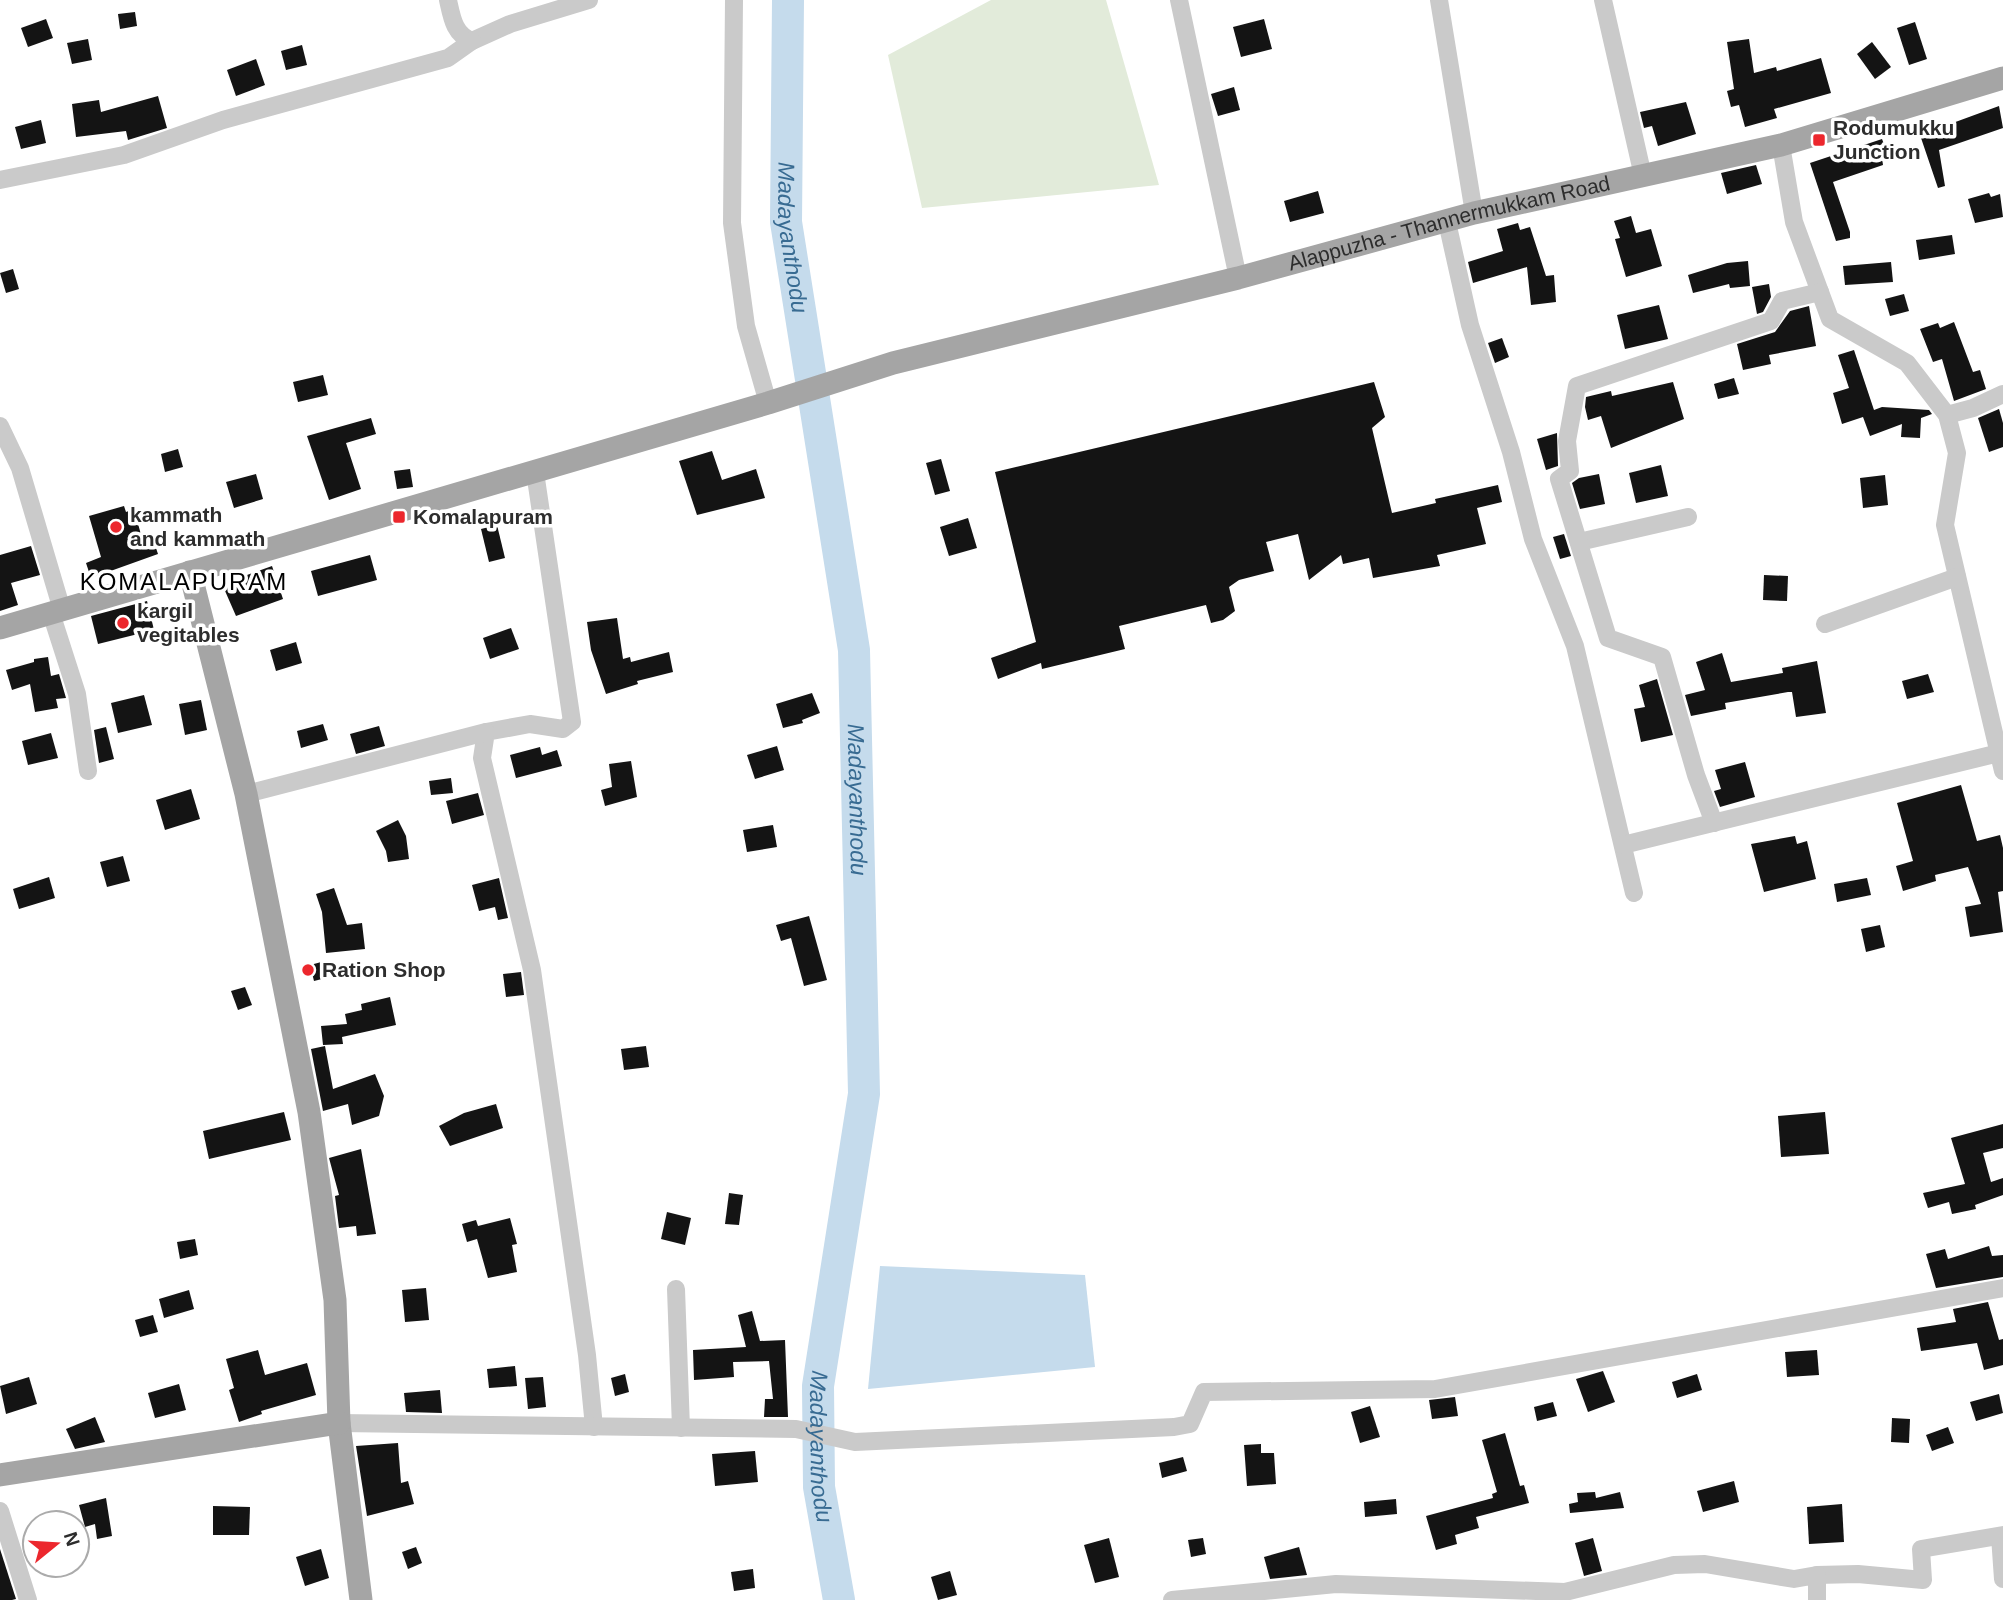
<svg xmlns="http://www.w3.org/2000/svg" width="2003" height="1600" font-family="Arial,sans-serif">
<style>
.green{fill:#e2ebda}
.water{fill:#c5dbec}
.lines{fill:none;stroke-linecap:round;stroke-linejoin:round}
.river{stroke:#c5dbec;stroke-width:32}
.building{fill:#141414}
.minor{stroke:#cacaca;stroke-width:18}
.major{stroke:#a5a5a5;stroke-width:23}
.poi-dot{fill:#ec272d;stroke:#fff;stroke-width:2.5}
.labels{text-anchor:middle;stroke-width:7;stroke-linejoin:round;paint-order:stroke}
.poi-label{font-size:21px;font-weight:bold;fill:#2d2d2d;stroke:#fff;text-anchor:start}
.street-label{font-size:21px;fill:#2d2d2d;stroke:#fff}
.water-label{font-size:23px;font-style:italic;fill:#386b92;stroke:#fff}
.quarter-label{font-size:24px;letter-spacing:2px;fill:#000;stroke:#fff}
</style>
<rect width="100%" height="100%" fill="#fff"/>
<!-- green -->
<path class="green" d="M991,0h115l53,185 -237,23 -34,-153z"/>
<!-- water -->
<path class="water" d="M880,1266l205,9 10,92 -227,22z"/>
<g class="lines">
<!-- river -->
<path class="river" id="s1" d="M788,0l-2,222 68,428 10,444 -46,292 1,101 20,113"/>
</g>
<!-- building -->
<g class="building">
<path d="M135,12l2,14 -17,3 -2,-15z"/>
<path d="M46,19l7,19 -25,9 -7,-19z"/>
<path d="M1264,19l8,30 -31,8 -8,-30z"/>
<path d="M1915,22l12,37 -18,6 -12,-37z"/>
<path d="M88,39l4,21 -20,4 -5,-21z"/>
<path d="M1749,39l5,34 22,-6 1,4 44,-13 10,35 -57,16 3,9 -32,9 -6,-22 -8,2 -4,-16 7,-2 -7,-47z"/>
<path d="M1872,42l19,25 -16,12 -18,-25z"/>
<path d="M302,45l5,20 -21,5 -5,-19z"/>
<path d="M256,59l9,26 -29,11 -9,-26z"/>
<path d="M1234,87l6,23 -22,6 -7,-22z"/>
<path d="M158,96l9,32 -39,12 -2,-9 -50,6 -4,-33 27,-4 2,12z"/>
<path d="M1686,102l10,32 -38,12 -6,-20 -8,2 -4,-16z"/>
<path d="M1999,106l4,22 -64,22 6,36 -7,2 -18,-53z"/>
<path d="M41,120l5,23 -25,6 -6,-22z"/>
<path d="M1882,139l7,18 -7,1 1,7 -50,17 17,50v6l-14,3 -26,-78z"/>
<path d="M1756,165l6,19 -35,10 -6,-21z"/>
<path d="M1318,191l6,22 -34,9 -6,-21z"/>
<path d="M1989,193l2,4 9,-3 3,23 -28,6 -7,-24z"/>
<path d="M1631,216l5,17 15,-4 11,37 -36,11 -11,-38 5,-1 -6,-17z"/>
<path d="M1518,223l2,7 10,-3 16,49 8,-1 2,27 -25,3 -4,-38 -54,16 -5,-21 35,-11 -6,-22z"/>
<path d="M1952,235l3,19 -36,6 -3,-20z"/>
<path d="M1748,261l2,25 -20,2 -1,-4 -36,9 -5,-18 39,-12z"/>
<path d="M1891,262l2,20 -48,3 -2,-19z"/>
<path d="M13,269l6,20 -13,4 -6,-20z"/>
<path d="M1769,284l2,13 -8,15 -6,2 -5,-27z"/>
<path d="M1904,294l5,17 -19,5 -5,-17z"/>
<path d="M1659,305l9,34 -43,10 -8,-34z"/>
<path d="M1809,306l7,40 -47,9 2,9 -28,6 -6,-26 38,-12 15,-21z"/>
<path d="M1954,322l19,50 7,-2 6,19 -32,12 -12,-42 -9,3 -13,-33 18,-6 2,5z"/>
<path d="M1502,338l7,19 -14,6 -7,-20z"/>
<path d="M1854,350l20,60 8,-3 47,3 3,4 -11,4 -1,20 -19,-1 1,-13 -32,12 -7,-19 -21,7 -9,-31 16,-5 -11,-33z"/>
<path d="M323,375l5,20 -30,7 -5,-20z"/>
<path d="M1734,378l5,16 -21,5 -4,-15z"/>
<path d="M1374,382l11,35 -13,11 20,85 44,-10 -1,-4 63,-14 4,17 -25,6 9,36 -49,11 3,11 -67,12 -4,-20 -26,6 -2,-9 -32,25 -11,-46 -32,8 8,29 -35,9 -10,7 6,24 -12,9 -12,3 -5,-18 -87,21 6,23 -83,20 -1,-6 -43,16 -7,-21 45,-16 -41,-170z"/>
<path d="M1673,382l11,37 -73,29 -10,-32 -13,4 -3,-13 1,-10 25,-6 1,5z"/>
<path d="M1999,409l4,14v24l-14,5 -11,-34z"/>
<path d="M371,418l5,16 -30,9 15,46 -32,11 -22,-64z"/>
<path d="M1557,433l1,33 -12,4 -9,-31z"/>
<path d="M178,449l5,18 -18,5 -4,-18z"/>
<path d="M712,451l10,29 34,-11 9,29 -68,17 -18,-54z"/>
<path d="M941,459l9,32 -15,4 -9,-32z"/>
<path d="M1661,465l7,31 -32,7 -7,-30z"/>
<path d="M410,469l3,18 -16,2 -3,-18z"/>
<path d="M256,474l7,25 -29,9 -8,-26z"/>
<path d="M1599,474l6,30 -25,5 -8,-26 7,-5z"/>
<path d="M1885,475l3,30 -25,3 -3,-30z"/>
<path d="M124,506l2,6 8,-3 9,33 10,-3 5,15 -67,24 -5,-15 15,-6 -12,-41z"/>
<path d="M968,518l9,30 -28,8 -9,-29z"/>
<path d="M497,525l8,33 -16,4 -8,-33z"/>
<path d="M1564,534l7,22 -11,3 -7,-22z"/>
<path d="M31,546l9,29 -29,8 7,22 -18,6v-56z"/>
<path d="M370,555l7,25 -59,16 -7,-25z"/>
<path d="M272,566l11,33 -47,17 -14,-32z"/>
<path d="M1764,575l24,1 -1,25 -24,-1z"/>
<path d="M147,601l7,29 -56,14 -7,-28z"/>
<path d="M617,618l6,41 7,-2 1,5 38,-10 4,20 -36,9 1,3 -32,10 -15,-44 -4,-28z"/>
<path d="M511,628l8,21 -29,10 -7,-21z"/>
<path d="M296,642l6,21 -26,8 -6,-21z"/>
<path d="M1722,653l9,29 52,-9 -1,-5 35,-7 9,52 -30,4 -4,-25h-4l-63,11 1,6 -35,7 -6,-21 20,-5 -9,-28z"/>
<path d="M48,657l3,19 8,-2 7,24 -10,1 2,9 -23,4 -5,-28 -18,6 -6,-20 28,-8v-3z"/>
<path d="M1928,674l6,18 -27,7 -5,-18z"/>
<path d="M1657,679l16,56 -32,7 -7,-33 11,-2 -6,-22z"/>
<path d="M812,693l8,20 -18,7 1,3 -20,5 -7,-24z"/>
<path d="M144,695l8,30 -34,8 -7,-30z"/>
<path d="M201,700l6,30 -22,5 -6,-31z"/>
<path d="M323,724l5,16 -27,8 -4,-17z"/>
<path d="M379,726l6,20 -29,8 -6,-20z"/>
<path d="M106,727l8,32 -15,4 -5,-33z"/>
<path d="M51,733l7,25 -30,7 -6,-24z"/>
<path d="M777,746l7,24 -29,9 -8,-24z"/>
<path d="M540,747l2,8 15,-5 5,16 -46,12 -6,-23z"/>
<path d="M631,761l6,36 -32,9 -4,-16 11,-3 -3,-23z"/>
<path d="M1745,762l10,35 -35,10 -6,-16 7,-2 -6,-19z"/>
<path d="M451,778l2,15 -22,2 -2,-14z"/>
<path d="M1961,785l16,56 23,-6 3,13v43l-5,1 5,40 -33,5 -5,-30 16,-3 -13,-37 -33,8 1,6 -33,10 -7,-25 17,-5 -16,-58z"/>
<path d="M191,789l9,30 -35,11 -9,-30z"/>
<path d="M478,793l6,22 -32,9 -6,-23z"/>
<path d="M398,820l8,16 3,23 -21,3 -2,-11 -10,-20z"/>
<path d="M773,825l4,22 -30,5 -4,-22z"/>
<path d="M1795,836l2,8 10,-3 9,38 -52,13 -13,-48z"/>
<path d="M123,856l7,25 -23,6 -7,-25z"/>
<path d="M49,877l6,21 -36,11 -6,-20z"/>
<path d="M499,878l9,40 -10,2 -3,-13 -16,4 -7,-26z"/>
<path d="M1867,878l4,17 -34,7 -3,-18z"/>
<path d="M334,888l13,37 15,-2 3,26 -39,4 -4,-41 -6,-18z"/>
<path d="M809,916l18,64 -23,6 -13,-48 -10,3 -5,-16z"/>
<path d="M1880,925l5,22 -19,5 -5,-23z"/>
<path d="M329,960l5,16 -20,5 -4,-16z"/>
<path d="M521,972l3,23 -18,2 -3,-23z"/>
<path d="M245,987l7,18 -14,5 -7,-19z"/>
<path d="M390,997l6,28 -54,12 1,7 -20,1 -2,-19 26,-2 -2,-10 17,-4 -1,-6z"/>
<path d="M325,1046l8,43 42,-15 9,22 -5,20 -27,9 -4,-21 -25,7 -12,-62z"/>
<path d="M646,1046l3,21 -25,3 -3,-21z"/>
<path d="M496,1104l7,24 -53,18 -11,-20 25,-13z"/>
<path d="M284,1112l7,28 -82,19 -6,-28z"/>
<path d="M1825,1112l4,42 -48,3 -3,-41z"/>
<path d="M2003,1124v24l-20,5 8,29 12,-4v17l-28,10 1,4 -24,5 -3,-12 -21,6 -5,-15 42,-9 -14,-46z"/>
<path d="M361,1149l15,85 -19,2 -1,-10 -17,2 -4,-32 4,-1 -10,-37z"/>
<path d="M729,1193l14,2 -4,30 -14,-1z"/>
<path d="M667,1212l24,6 -6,27 -24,-6z"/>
<path d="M510,1218l7,26 -5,1 5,27 -29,6 -11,-39 -10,3 -5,-18 14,-4 2,6z"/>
<path d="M195,1239l3,16 -18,4 -3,-17z"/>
<path d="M1989,1246l3,10 11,-1v22l-67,11 -10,-34 19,-5 3,10z"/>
<path d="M426,1288l3,32 -24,2 -3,-32z"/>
<path d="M189,1290l5,19 -30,9 -5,-19z"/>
<path d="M1988,1302l11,38 4,-1v26l-19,5 -7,-27 -56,8 -4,-23 39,-6 -3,-13z"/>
<path d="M752,1311l8,30 25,-1 3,77h-24l1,-18h8l-4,-38 -36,1 1,15 -40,3 -1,-30 53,-3 -8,-32z"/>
<path d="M153,1315l5,17 -18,5 -5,-17z"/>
<path d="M258,1350l7,25 42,-12 9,32 -55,16 1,3 -23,8 -10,-32 5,-2 -8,-29z"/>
<path d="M1817,1350l2,25 -32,2 -2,-25z"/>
<path d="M515,1366l2,20 -28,2 -2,-19z"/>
<path d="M1603,1371l12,31 -27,10 -12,-33z"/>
<path d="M625,1374l4,18 -14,4 -4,-18z"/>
<path d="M1697,1374l5,16 -25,8 -5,-16z"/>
<path d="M29,1377l8,27 -31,10 -6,-28z"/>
<path d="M543,1377l3,30 -18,2 -3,-31z"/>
<path d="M179,1384l7,26 -31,8 -7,-25z"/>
<path d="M440,1390l2,23 -36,-1 -2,-19z"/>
<path d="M1999,1394l4,19 -27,8 -6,-19z"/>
<path d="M1455,1397l3,19 -26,3 -3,-19z"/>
<path d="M1553,1402l4,14 -20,5 -3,-14z"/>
<path d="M1370,1406l10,31 -20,6 -9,-31z"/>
<path d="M95,1417l10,25 -30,7 -9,-20z"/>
<path d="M1892,1418l18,1 -1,24 -18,-1z"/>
<path d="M1948,1427l6,16 -22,8 -6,-16z"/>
<path d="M1505,1433l15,53 4,-1 5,18 -53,14 3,11 -24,7 2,9 -21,6 -10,-34 67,-18 -1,-4 5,-2 -15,-52z"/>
<path d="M398,1443l3,40 7,-2 6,23 -47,12 -11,-70z"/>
<path d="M1261,1444v9h13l2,31 -29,2 -3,-41z"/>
<path d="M755,1451l3,31 -43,4 -3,-32z"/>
<path d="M1183,1457l4,14 -25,7 -3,-15z"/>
<path d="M1734,1481l5,21 -36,10 -6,-21z"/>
<path d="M1595,1492l1,6 24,-6 4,16 -54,5 -1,-9 9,-2 -1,-9z"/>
<path d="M106,1498l6,38 -15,3 -2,-15 -10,3 -6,-22z"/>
<path d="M1396,1499l1,15 -32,3 -1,-15z"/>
<path d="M1842,1504l2,38 -35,2 -2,-37z"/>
<path d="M213,1506l37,1 -1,28h-36z"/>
<path d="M1109,1538l10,39 -24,6 -11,-38z"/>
<path d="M1203,1538l3,16 -15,3 -3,-17z"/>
<path d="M1593,1538l9,33 -18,5 -9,-33z"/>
<path d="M416,1547l6,16 -14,6 -6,-17z"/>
<path d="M1299,1547l8,28 -37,4 -6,-22z"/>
<path d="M0,1549l16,50 -4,1h-12z"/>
<path d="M321,1549l8,29 -24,8 -9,-29z"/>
<path d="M753,1569l2,19 -21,3 -3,-19z"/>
<path d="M950,1571l7,24 -19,5 -7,-23z"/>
</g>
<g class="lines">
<!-- minor -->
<g class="minor">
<path d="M448,0c4,18 6,34 24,41l38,-17 79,-24"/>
<path d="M734,0l-2,223 14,103 22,77"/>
<path d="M1179,0l59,278"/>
<path d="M1439,0l35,213"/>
<path d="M1603,0l40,176"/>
<path d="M1781,145l13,77 36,97 77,44 40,52 10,38 -12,72 58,246"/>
<path d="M0,180l124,-25 99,-35 225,-62 24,-17"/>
<path d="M1447,222l23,103 41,127 22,87 42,107 59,247"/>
<path d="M1947,415l26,-7 30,-14"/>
<path d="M0,426l20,42 42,142"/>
<path d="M535,472l37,250 -9,7 -33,-5 -44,8 -4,26 50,212 55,385 7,72"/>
<path d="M1579,542l109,-25"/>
<path d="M51,613l26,81 11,77"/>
<path d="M1825,624l132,-47"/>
<path d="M246,794l240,-62"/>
<path d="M1714,823l-18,-48 -34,-118 -54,-19 -49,-159 11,-8 -3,-30 10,-55 194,-65 11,-20 38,-9"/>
<path d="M1623,845l376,-92"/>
<path d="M676,1289l5,139"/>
<path d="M339,1423l457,6 59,13 319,-15 16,-3 14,-32 231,-3 568,-101"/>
<path d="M0,1511l28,89"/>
<path d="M2000,1536l3,43"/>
<path d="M1817,1575l41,-1 65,6 -2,-31 82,-14"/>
<path d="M1172,1600l164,-16 229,8 109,-27 31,-1 89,15 23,-4v25"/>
</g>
<!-- major -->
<g class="major">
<path d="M190,572l56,222 63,318 26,188 4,123 22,177"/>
<path id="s2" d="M0,628l768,-225 125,-40 345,-85 236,-65 307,-68 222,-67"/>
<path d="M0,1475l339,-52"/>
</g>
</g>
<!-- markers -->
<g class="poi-dot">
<rect x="1812" y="133" width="14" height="14" rx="3.5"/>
<rect x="392" y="510" width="14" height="14" rx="3.5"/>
<circle cx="116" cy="527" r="7"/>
<circle cx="123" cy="623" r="7"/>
<circle cx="308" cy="970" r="7"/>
</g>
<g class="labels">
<!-- poi labels -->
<g class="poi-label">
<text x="1833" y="135">Rodumukku<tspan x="1833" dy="24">Junction</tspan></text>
<text x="130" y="522">kammath<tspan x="130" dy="24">and kammath</tspan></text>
<text x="413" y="524">Komalapuram</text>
<text x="137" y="618">kargil<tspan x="137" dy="24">vegitables</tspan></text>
<text x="322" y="977">Ration Shop</text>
</g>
<!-- street labels -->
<g class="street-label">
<text dy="7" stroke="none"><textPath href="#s2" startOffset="1505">Alappuzha - Thannermukkam Road</textPath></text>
</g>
<!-- water labels -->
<g class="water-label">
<text dy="8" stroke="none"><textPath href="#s1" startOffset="238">Madayanthodu</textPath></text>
<text dy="8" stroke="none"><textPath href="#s1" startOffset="805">Madayanthodu</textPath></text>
<text dy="8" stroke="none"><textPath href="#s1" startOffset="1456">Madayanthodu</textPath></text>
</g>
<!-- quarter labels -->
<g class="quarter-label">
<text x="184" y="590">KOMALAPURAM</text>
</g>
</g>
<!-- north arrow -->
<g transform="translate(56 1544) rotate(72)"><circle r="33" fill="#ffffff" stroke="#ababab" stroke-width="2"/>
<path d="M0-5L12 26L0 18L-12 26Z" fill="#ec272d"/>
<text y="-10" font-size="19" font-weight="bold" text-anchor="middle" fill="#2d2d2d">N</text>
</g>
</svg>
